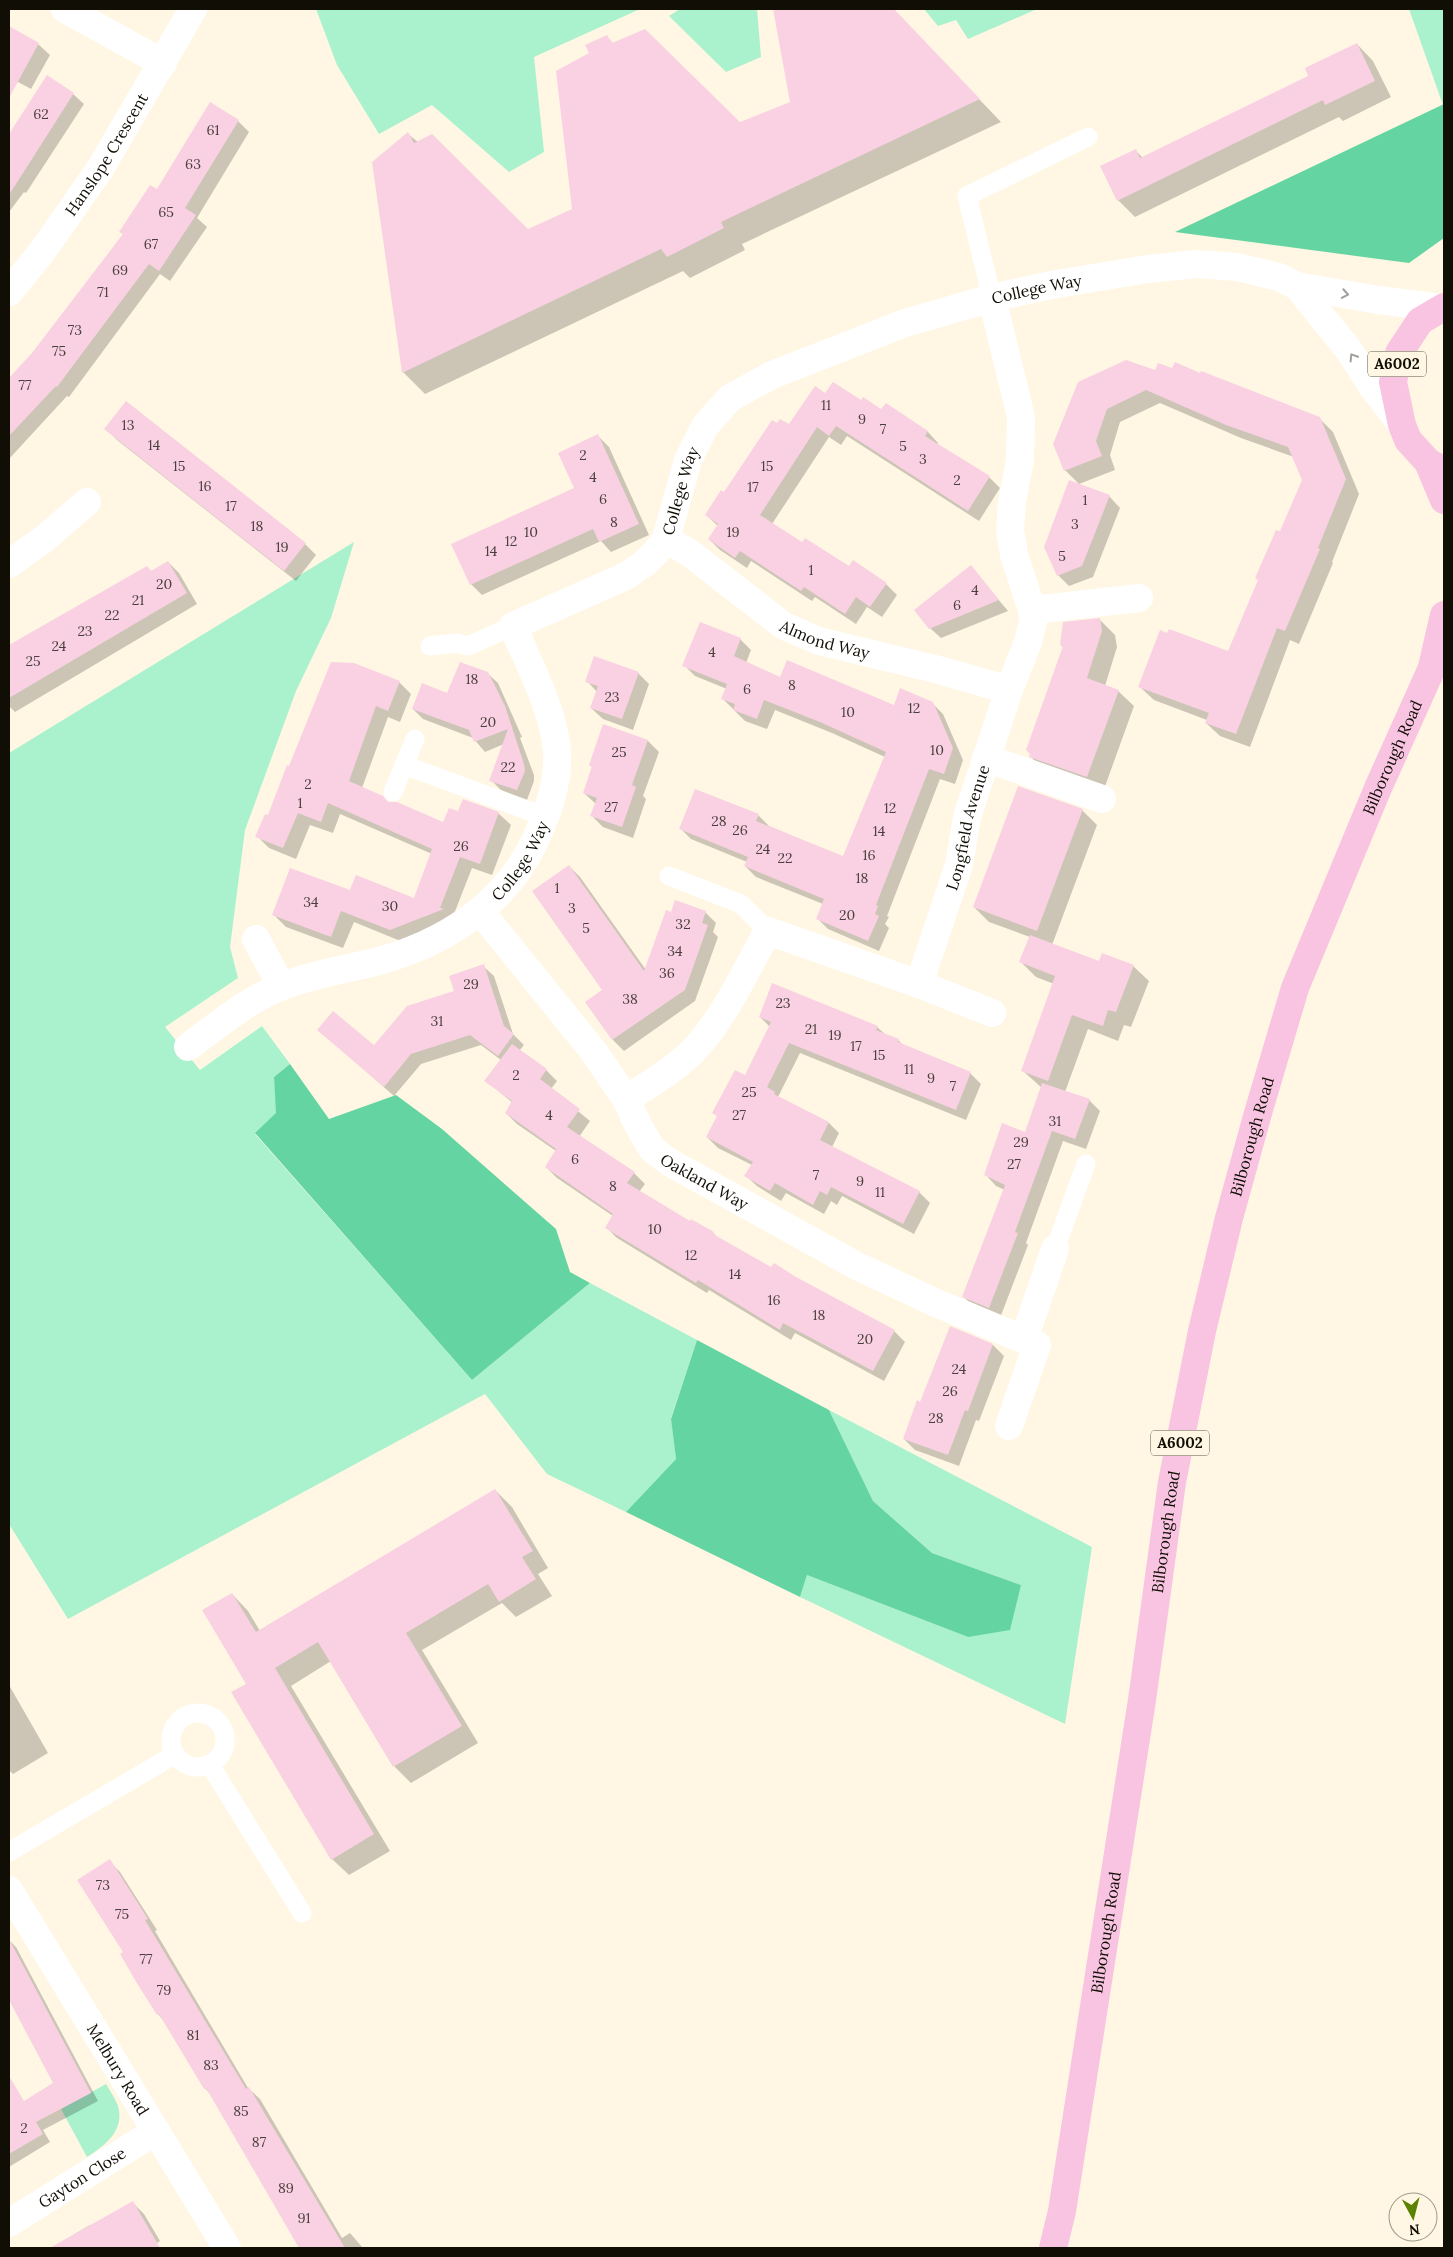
<svg xmlns="http://www.w3.org/2000/svg" width="1453" height="2257" font-family="Lora,serif">
<style>
.green{fill:#a9f2cd}
.forest{fill:#64d5a2}
.shadow{fill:#0003}
.building{fill:#f9d1e3}
.lines{fill:none;stroke-linecap:round;stroke-linejoin:round}
.lane{stroke:#fff;stroke-width:19}
.street{stroke:#fff;stroke-width:28}
.primary{stroke:#f9c4e2;stroke-width:28}
.oneway{stroke:#a09f9b}
.labels{text-anchor:middle;stroke-width:5;stroke-linejoin:round;paint-order:stroke}
.number-label{font-size:14px;fill:#4b3f3d}
.shield{fill:#fff7e3;stroke:#585448;stroke-width:1}
.shield-label{font-size:15px;font-weight:bold;fill:#110e06}
.street-label{font-size:16px;fill:#110e06;stroke:#fff7e3}
</style>
<rect width="100%" height="100%" fill="#fff7e3"/>
<!-- green -->
<g class="green">
<path d="M316,9h324l-106,48 10,95 -35,20 -77,-67 -53,29 -42,-69z"/>
<path d="M680,9h77l4,48 -35,15 -57,-56z"/>
<path d="M924,9h113l-69,30 -12,-19 -18,6z"/>
<path d="M1409,9h35l-1,96z"/>
<path d="M354,542l-23,76 -35,73 -51,139 -15,117 8,31 -73,49 35,43 62,-44 28,38 -16,13 3,36 -22,21 217,246 118,-97 107,57 -26,78 5,41 -50,53 -79,-38 -62,-80 -417,225 -59,-95v-771z"/>
<path d="M829,1410l263,137 -27,177 -265,-127 7,-22 161,62 53,-52 -89,-32 -59,-52z"/>
<path d="M106,2084c4,7 9,14 12,22 7,25 -13,39 -31,51l-26,-48z"/>
</g>
<!-- forest -->
<g class="forest">
<path d="M1444,104v134l-35,25 -234,-31z"/>
<path d="M290,1064l39,55 67,-24 46,34 114,100 14,43 20,11 -118,97 -217,-247 21,-20 -2,-36z"/>
<path d="M697,1340l132,70 44,91 59,52 89,32 -11,45 -42,7 -161,-62 -7,22 -174,-85 50,-53 -5,-40z"/>
</g>
<!-- shadow -->
<g class="shadow">
<path d="M774,9h119l108,113 -259,122 3,6 -55,28 -7,-7 -258,123 -22,-22 5,-238 120,96 46,-20 17,-156 15,-17 7,6 126,81 53,-21z"/>
<path d="M9,28l29,16 12,11 -19,34 -22,-12z"/>
<path d="M1357,44l16,17 18,36 -48,24 -4,-4 -204,100 -17,-17 17,-50 8,8 167,-82z"/>
<path d="M47,77l26,17 11,10 -58,89 -2,-1 -15,20v-75z"/>
<path d="M238,121l11,11 -52,86 10,9 -37,54 -10,-7 -91,123 -2,-1 -58,63v-79l24,-26 91,-119 -3,-3 36,-41z"/>
<path d="M1172,370l28,5 119,43 14,14 26,62 -27,68 1,1 -34,81 -9,-4 -40,107 -30,-11 -14,-13 1,-3 -53,-20 -14,-13 89,-34 75,-173 -10,-23 -53,-19 -81,-35 -40,19 -10,33 5,15 -36,14 -14,-14 -11,-26 101,-73z"/>
<path d="M825,395l36,7 21,9 4,-6 42,27 10,11 -1,2 52,32 11,11 -21,33 -132,-85 -6,9 -12,-8 -57,87 31,20 83,40 11,11 -15,22 -15,-10 -11,17 -41,-27 -3,4 -61,-40 -4,7 -27,-18 -11,-11 9,-13 -12,-11 71,-90 12,1z"/>
<path d="M126,402l179,142 11,11 -20,26 -179,-141 -11,-12z"/>
<path d="M598,436l11,11 40,88 -38,17 -10,-11 -119,54 -11,-11 105,-95z"/>
<path d="M1109,496l11,12 -27,69 -24,9 -11,-11z"/>
<path d="M168,562l11,11 18,31 -182,108 -6,-6v-59l138,-79 5,4z"/>
<path d="M971,567l37,44 -67,27 -11,-10z"/>
<path d="M1099,619l16,16 2,12 -12,39 13,5 16,15 -31,86 -57,-20 -16,-16 34,-108 -3,-3z"/>
<path d="M740,639l11,11 -5,13 35,16 113,27 38,-3 11,11 20,46 -8,24 -15,-5 -53,137 2,1 -4,7 4,4 -10,23 -51,-22 -11,-11 6,-14 -67,-27 -11,-11 2,-4 -56,-23 -11,-11 78,-13 11,11 75,32 41,-101 -53,-24 -57,-23 -8,19 -22,-8 -22,-22 4,-10 -32,-13 -11,-11z"/>
<path d="M487,673l11,10 24,54 -2,1 14,37v6l-7,19 -26,-10 -10,-10 13,-36 -19,8 -12,-14 -50,-19 -10,-10 34,-15z"/>
<path d="M638,673l11,11 -16,46 -30,-11 -12,-11 6,-16 -10,-11z"/>
<path d="M399,682l12,12 -11,28 -12,-5 -26,71 26,15 56,21 15,-11h39l13,12 -19,50 -20,-7 -20,51 -49,23 -49,-20 -11,26 -57,-21 -13,-13 76,-23 66,8 17,-45 -92,-40 -7,19 -23,-8 -14,34 -27,-11 -12,-12 11,-20z"/>
<path d="M604,725l44,16 11,11 -16,44 3,3 -13,39 -30,-11 -11,-11 4,-12 -12,-11 9,-25 -3,-3z"/>
<path d="M1082,810l15,15 -45,120 48,18 33,3 16,15 -18,46 -7,-2 -6,16 -30,-12 -23,63 24,8 11,11 -14,38 -23,-8 -37,102 2,2 -28,73 -26,-11 -11,-11 42,-106 -9,-4 -11,-12 41,-41 16,-45 -19,-17 31,-87 -18,-7 -15,-15 9,-25 -41,-15 -15,-15z"/>
<path d="M569,866l11,11 66,93 26,-56 33,-2 11,11 -3,9 5,5 -23,64 -71,50 -11,-11 -9,-50z"/>
<path d="M483,966l11,10 19,58 11,11 -5,6 27,19 11,11 -6,8 39,32 -11,16 55,36 11,11 -6,8 51,31 23,10 5,5 54,31 23,9 99,53 11,11 -21,39 -89,-48 -4,7 -82,-50 -2,3 -90,-55 -11,-11 7,-11 -56,-38 -11,-11 10,-16 -39,-27 -11,-11 7,-10 -27,-22 15,-21 -20,-15 -60,19 -27,32 -75,-66 55,17 82,-55z"/>
<path d="M760,1017l117,10 9,8 12,5 6,6 66,27 11,11 -15,36 -166,-67 -22,44 51,26 10,10 -7,14 87,45 11,11 -16,31 -72,-38 -5,9 -6,-4 -7,13 -38,-21 -5,8 -24,-15 -11,-10 6,-11 -34,-17 -11,-11 38,-60 25,-50z"/>
<path d="M993,1345l11,11 -25,65 -3,-1 -17,46 -44,-16 -11,-11 17,-36z"/>
<path d="M495,1490l17,17 36,61 -10,6 14,22 -36,21 -14,-14 -80,47 56,93 -67,40 -17,-17 -63,-105 -40,25 99,165 -41,24 -17,-16 -84,-175 -16,-90 16,17 12,20z"/>
<path d="M9,1685l39,68 -35,21 -4,-4z"/>
<path d="M109,1861l11,11 37,58 -2,1 93,157 12,11 82,139 8,-5 13,15h-60l-6,-6 -86,-147 -6,-7 -41,-67 -6,-7 -33,-61z"/>
<path d="M9,1940l7,7 82,154 -55,29 7,12 -41,25v-55l46,-29 -46,-85z"/>
<path d="M133,2203l11,11 16,27 -11,7h-98l39,-23 2,1z"/>
</g>
<!-- building -->
<g class="building">
<path d="M773,9h121l86,90 -259,123 3,6 -57,29 -6,-8 -259,124 -30,-211 36,-30 6,11 18,-9 96,95 44,-20 -16,-138 33,-18 -4,-8 22,-10 5,8 33,-14 95,93 50,-20z"/>
<path d="M9,26l30,17 -30,55z"/>
<path d="M1357,43l18,38 -50,24 -2,-5 -206,101 -17,-35 36,-17 4,9 168,-82 -3,-8z"/>
<path d="M47,75l27,18 -65,102v-61z"/>
<path d="M210,102l29,18 -54,88 11,7 -37,56 -10,-7 -92,123 -1,-1 -47,50v-58l23,-25 91,-119 -4,-2 31,-47 7,4z"/>
<path d="M1126,360l29,10 3,-7 14,5 3,-6 25,11 1,-2 119,46 26,62 -28,69 2,1 -35,82 -8,-3 -41,106 -31,-11 4,-10 -71,-26 22,-57 7,3 2,-4 59,22 30,-71 -3,-2 21,-48 4,1 22,-51 -14,-33 -62,-22 -80,-35 -39,19 -11,32 6,15 -38,15 -11,-27 25,-62z"/>
<path d="M833,382l28,18 2,-3 18,12 5,-6 42,28 -3,5 65,40 -22,35 -132,-85 -7,10 -12,-9 -57,88 42,27 3,-4 44,28 4,-6 34,23 -17,24 -14,-10 -11,17 -41,-27 -3,4 -61,-40 -5,7 -27,-19 10,-15 -13,-9 16,-25 3,2 48,-72 5,3 3,-4 9,5 26,-38 10,7z"/>
<path d="M126,401l180,142 -22,28 -180,-142z"/>
<path d="M598,434l41,90 -40,18 -6,-13 -123,56 -19,-41 123,-56 -16,-35z"/>
<path d="M1069,480l41,15 -28,71 -25,10 -13,-29z"/>
<path d="M168,561l19,32 -178,105v-53l138,-79 4,5z"/>
<path d="M971,565l28,35 -70,29 -15,-19z"/>
<path d="M1100,618l2,13 -15,47 32,12 -32,87 -58,-20 1,-3 -4,-4 37,-104 -3,-1 3,-23z"/>
<path d="M700,622l41,16 -7,18 46,21 7,-17 107,45 6,-17 33,14 20,46 -9,26 -15,-5 -53,136 2,1 -3,8 4,2 -11,25 -52,-22 8,-20 -80,-33 4,-9 -69,-28 16,-40 64,25 -3,7 87,35 43,-104 -66,-30 -56,-22 -7,19 -24,-9 2,-6 -14,-5 6,-15 -45,-18z"/>
<path d="M594,656l45,16 -17,47 -32,-11 8,-22 -13,-4z"/>
<path d="M331,662l23,1 46,18 -12,30 -12,-5 -27,75 34,15 5,6h9l46,20 6,-14 9,3 5,-12 36,13 -19,52 -20,-7 -20,51 4,1 -54,21 -49,-19 -10,26 -59,-22 18,-47 60,22 -4,9 10,-24 58,23 18,-49 -104,-46 -7,19 -23,-9 -15,35 -28,-11 10,-23 3,1 19,-50 2,1z"/>
<path d="M460,662l28,10 17,34 19,58 1,7 -8,19 -28,-9 19,-52 -34,13 -5,-12 -57,-21 10,-26 25,10z"/>
<path d="M603,724l45,16 -16,45 4,2 -14,40 -32,-11 7,-18 -14,-5 9,-27 -3,-1z"/>
<path d="M1018,786l65,23 -46,122 -64,-24z"/>
<path d="M569,865l75,106 22,-61 5,2 4,-12 31,11 -4,12 6,2 -23,65 -73,50 -27,-38 17,-12 -70,-99z"/>
<path d="M1030,935l69,26 3,-8 32,12 -18,47 -8,-2 -5,16 -31,-11 -24,66 -27,-10 34,-95 -36,-14z"/>
<path d="M484,964l20,62 10,8 -16,22 -28,-21 -59,19 -27,33 -67,-57 16,-19 41,34 33,-39 47,-15 -5,-15z"/>
<path d="M772,983l106,43 -2,4 23,9 -1,3 73,30 -15,38 -167,-67 -22,44 8,5 -1,2 55,28 -9,18 100,51 -17,33 -72,-37 -4,8 -7,-4 -7,14 -38,-22 -5,8 -26,-15 9,-14 -47,-25 11,-21 -5,-3 23,-43 10,5 26,-53 -12,-5z"/>
<path d="M512,1044l35,25 -7,10 40,30 -13,18 68,45 -8,11 63,38 1,-2 23,13 -1,2 58,33 3,-4 22,14 99,53 -22,41 -90,-48 -3,7 -82,-50 -2,3 -91,-55 8,-14 -68,-47 11,-18 -51,-36 7,-12 -28,-20z"/>
<path d="M1042,1083l48,16 -15,40 -23,-8 -37,101 3,1 -29,75 -27,-11 43,-112 -21,-10 18,-52 23,9z"/>
<path d="M950,1326l43,18 -25,67 -3,-1 -17,45 -45,-16 14,-39 3,2z"/>
<path d="M495,1489l38,62 -11,6 14,22 -37,23 -11,-18 -82,49 56,93 -69,41 -75,-125 -43,26 99,166 -43,26 -100,-168 15,-8 -44,-74 30,-17 24,39z"/>
<path d="M110,1859l38,60 -3,1 101,169 3,-2 96,161h-46l-93,-160 -2,1 -45,-75 -2,1 -19,-30 -18,-31 3,-2 -46,-72z"/>
<path d="M9,1939l82,154 -55,29 7,12 -34,20v-78l15,25 29,-18 -44,-83z"/>
<path d="M133,2201l27,47h-110z"/>
</g>
<g class="lines">
<!-- lane -->
<g class="lane">
<path d="M992,298l-25,-102 121,-59"/>
<path d="M430,646l27,-3 11,3 45,-20"/>
<path d="M404,765l142,52"/>
<path d="M393,792l22,-53"/>
<path d="M669,876l72,28 27,27"/>
<path d="M1055,1249l31,-85"/>
<circle cx="198" cy="1740" r="27"/>
<path d="M210,1765l92,148"/>
<path d="M9,1852l165,-97"/>
</g>
<!-- street -->
<g class="street">
<path d="M65,9l98,54"/>
<path d="M1297,286l51,63 24,37 30,39"/>
<path id="s1" d="M9,292l32,-39 59,-84 93,-160"/>
<path id="s2" d="M666,539l25,15 93,72 35,15 120,29 70,20"/>
<path d="M9,564l35,-25 43,-37"/>
<path d="M1032,610l107,-12"/>
<path d="M986,758l116,41"/>
<path id="s3" d="M481,912l113,140 32,47 13,28 13,22 17,13 188,104 77,36 103,43 -28,81"/>
<path d="M256,939l25,47"/>
<path id="s4" d="M919,984l40,-119 8,-48 42,-127 19,-48 5,-20 -1,-12 -18,-55 -4,-25 2,-28 8,-42 1,-43 -29,-119"/>
<path id="s5" d="M188,1047c29,-21 60,-48 95,-61 28,-11 58,-16 88,-23 72,-18 137,-59 167,-129 12,-27 23,-61 18,-91 -6,-41 -28,-80 -43,-117l113,-50 19,-13 11,-11 10,-13 22,-79 17,-34 25,-28 42,-23 133,-52 87,-25 59,-13 97,-16 48,-5 41,3 42,10 18,9 81,14 64,8"/>
<path d="M626,1099c23,-14 46,-28 66,-47 33,-34 53,-81 76,-121l151,53 73,29"/>
<path d="M1024,1339l31,-90"/>
<path id="s6" d="M9,1890l218,358"/>
<path id="s7" d="M9,2223l147,-92"/>
</g>
<!-- primary -->
<g class="primary">
<path d="M1444,307l-24,14 -21,32 -6,29 9,43 6,15 20,22 16,9"/>
<path d="M1428,462l16,38"/>
<path d="M1432,667l12,-52"/>
<path id="s8" d="M1053,2248l9,-37 80,-511 30,-218 30,-151 27,-113 29,-105 37,-125 83,-200 53,-118 13,-22"/>
</g>
</g>
<!-- one-way arrows -->
<defs><path id="oneway-chevron" d="M-2-3.5L2.5 0L-2 3.5" fill="none" stroke-width="1.6" stroke-linecap="round" stroke-linejoin="round" transform="scale(1.25)"/></defs>
<g class="oneway">
<use href="#oneway-chevron" transform="translate(1345 294) rotate(10)"/>
<use href="#oneway-chevron" transform="translate(1353 357) rotate(-122)"/>
</g>
<g class="labels">
<!-- number labels -->
<g class="number-label">
<text x="41" y="119">62</text>
<text x="213" y="135">61</text>
<text x="193" y="169">63</text>
<text x="166" y="217">65</text>
<text x="151" y="249">67</text>
<text x="120" y="275">69</text>
<text x="103" y="297">71</text>
<text x="75" y="335">73</text>
<text x="59" y="356">75</text>
<text x="25" y="390">77</text>
<text x="826" y="410">11</text>
<text x="862" y="424">9</text>
<text x="128" y="430">13</text>
<text x="883" y="434">7</text>
<text x="154" y="450">14</text>
<text x="903" y="451">5</text>
<text x="583" y="460">2</text>
<text x="923" y="464">3</text>
<text x="179" y="471">15</text>
<text x="767" y="471">15</text>
<text x="593" y="482">4</text>
<text x="957" y="485">2</text>
<text x="205" y="491">16</text>
<text x="753" y="492">17</text>
<text x="603" y="504">6</text>
<text x="1085" y="505">1</text>
<text x="231" y="511">17</text>
<text x="614" y="527">8</text>
<text x="1075" y="529">3</text>
<text x="257" y="531">18</text>
<text x="531" y="537">10</text>
<text x="733" y="537">19</text>
<text x="511" y="546">12</text>
<text x="282" y="552">19</text>
<text x="491" y="556">14</text>
<text x="1062" y="561">5</text>
<text x="811" y="575">1</text>
<text x="164" y="589">20</text>
<text x="975" y="595">4</text>
<text x="138" y="605">21</text>
<text x="957" y="610">6</text>
<text x="112" y="620">22</text>
<text x="85" y="636">23</text>
<text x="59" y="651">24</text>
<text x="712" y="657">4</text>
<text x="33" y="666">25</text>
<text x="472" y="684">18</text>
<text x="792" y="690">8</text>
<text x="747" y="694">6</text>
<text x="612" y="702">23</text>
<text x="914" y="713">12</text>
<text x="848" y="717">10</text>
<text x="488" y="727">20</text>
<text x="937" y="755">10</text>
<text x="619" y="757">25</text>
<text x="508" y="772">22</text>
<text x="308" y="789">2</text>
<text x="300" y="808">1</text>
<text x="611" y="812">27</text>
<text x="890" y="813">12</text>
<text x="719" y="826">28</text>
<text x="740" y="835">26</text>
<text x="879" y="836">14</text>
<text x="461" y="851">26</text>
<text x="763" y="854">24</text>
<text x="869" y="860">16</text>
<text x="785" y="863">22</text>
<text x="862" y="883">18</text>
<text x="557" y="893">1</text>
<text x="311" y="907">34</text>
<text x="390" y="911">30</text>
<text x="572" y="913">3</text>
<text x="847" y="920">20</text>
<text x="683" y="929">32</text>
<text x="586" y="933">5</text>
<text x="675" y="956">34</text>
<text x="667" y="978">36</text>
<text x="471" y="989">29</text>
<text x="630" y="1004">38</text>
<text x="783" y="1008">23</text>
<text x="437" y="1026">31</text>
<text x="811" y="1034">21</text>
<text x="835" y="1040">19</text>
<text x="856" y="1051">17</text>
<text x="879" y="1060">15</text>
<text x="909" y="1074">11</text>
<text x="516" y="1080">2</text>
<text x="931" y="1083">9</text>
<text x="953" y="1091">7</text>
<text x="749" y="1097">25</text>
<text x="549" y="1120">4</text>
<text x="739" y="1120">27</text>
<text x="1055" y="1126">31</text>
<text x="1021" y="1147">29</text>
<text x="575" y="1164">6</text>
<text x="1014" y="1169">27</text>
<text x="816" y="1180">7</text>
<text x="860" y="1186">9</text>
<text x="613" y="1191">8</text>
<text x="880" y="1197">11</text>
<text x="655" y="1234">10</text>
<text x="691" y="1260">12</text>
<text x="735" y="1279">14</text>
<text x="774" y="1305">16</text>
<text x="819" y="1320">18</text>
<text x="865" y="1344">20</text>
<text x="959" y="1374">24</text>
<text x="950" y="1396">26</text>
<text x="936" y="1423">28</text>
<text x="103" y="1890">73</text>
<text x="122" y="1919">75</text>
<text x="146" y="1964">77</text>
<text x="164" y="1995">79</text>
<text x="193" y="2040">81</text>
<text x="211" y="2070">83</text>
<text x="241" y="2116">85</text>
<text x="24" y="2133">2</text>
<text x="259" y="2147">87</text>
<text x="286" y="2193">89</text>
<text x="304" y="2223">91</text>
</g>
<!-- shield labels -->
<g class="shield">
<rect x="1368" y="351.5" width="58" height="25" rx="4"/>
<rect x="1151" y="1430.5" width="58" height="25" rx="4"/>
</g>
<g class="shield-label">
<text x="1397" y="369">A6002</text>
<text x="1180" y="1448">A6002</text>
</g>
<!-- street labels -->
<g class="street-label">
<text dy="6" stroke="none"><textPath href="#s1" startOffset="169">Hanslope Crescent</textPath></text>
<text dy="6" stroke="none"><textPath href="#s5" startOffset="1305">College Way</textPath></text>
<text dy="6" stroke="none"><textPath href="#s5" startOffset="871">College Way</textPath></text>
<text dy="6" stroke="none"><textPath href="#s2" startOffset="190">Almond Way</textPath></text>
<text dy="6" stroke="none"><textPath href="#s8" startOffset="1535">Bilborough Road</textPath></text>
<text dy="6" stroke="none"><textPath href="#s4" startOffset="164">Longfield Avenue</textPath></text>
<text dy="6" stroke="none"><textPath href="#s5" startOffset="391">College Way</textPath></text>
<text dy="6" stroke="none"><textPath href="#s8" startOffset="1130">Bilborough Road</textPath></text>
<text dy="6" stroke="none"><textPath href="#s3" startOffset="355">Oakland Way</textPath></text>
<text dy="6" stroke="none"><textPath href="#s8" startOffset="725">Bilborough Road</textPath></text>
<text dy="6" stroke="none"><textPath href="#s8" startOffset="320">Bilborough Road</textPath></text>
<text dy="6" stroke="none"><textPath href="#s6" startOffset="210">Melbury Road</textPath></text>
<text dy="6" stroke="none"><textPath href="#s7" startOffset="86">Gayton Close</textPath></text>
</g>
</g>
<!-- border -->
<rect width="1453" height="2257" fill="none" stroke="#110e06" stroke-width="20"/>
<!-- north arrow -->
<g transform="translate(1413 2217) rotate(173)"><circle r="24" fill="#fff7e3" stroke="#a09a8b"/>
<path d="M0-4L9 19L0 12L-9 19Z" fill="#5b8201"/>
<text y="-8" font-size="14" font-weight="bold" text-anchor="middle" fill="#110e06">N</text>
</g>
</svg>
